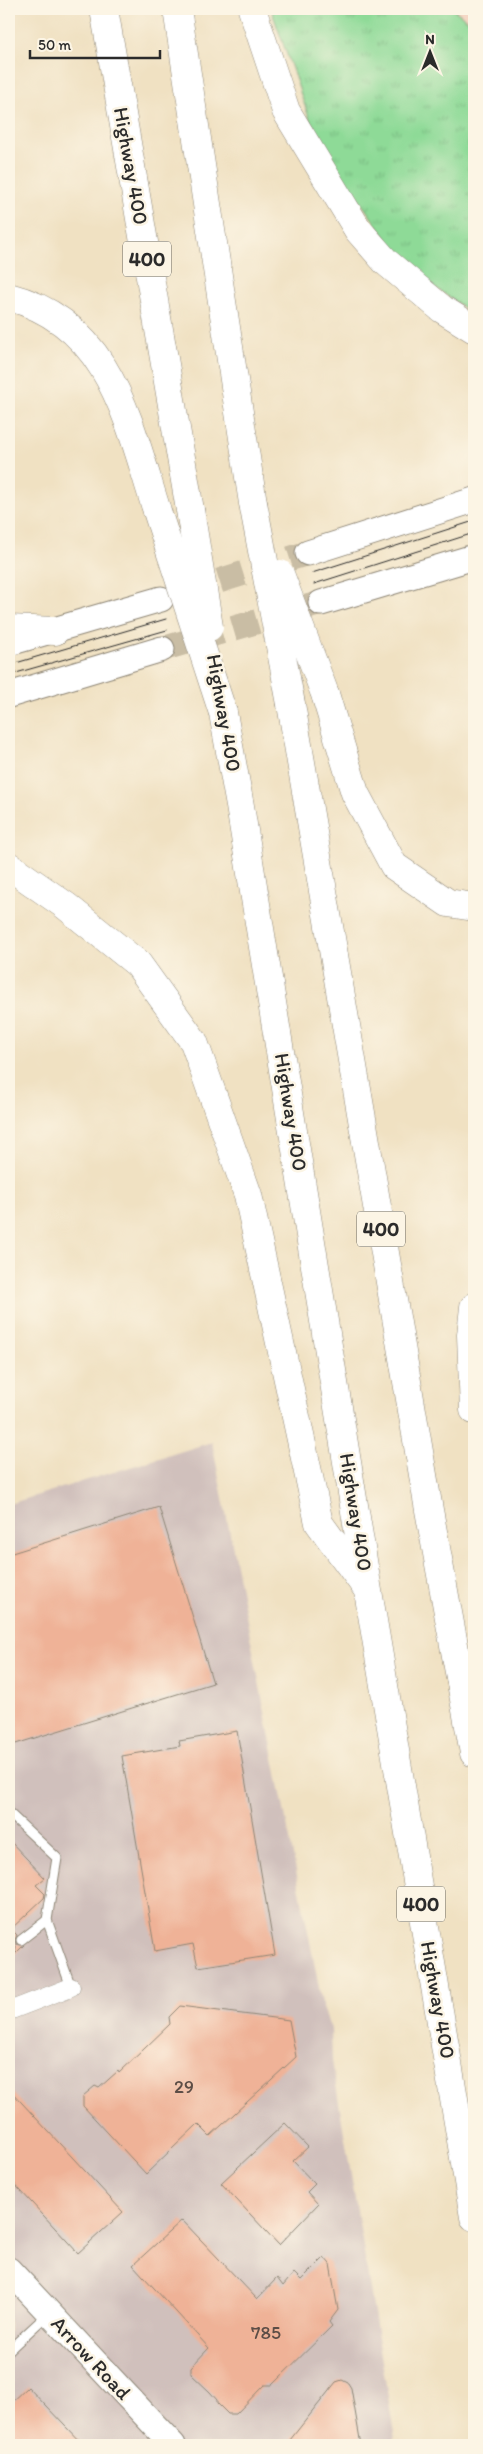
<svg xmlns="http://www.w3.org/2000/svg" width="483" height="2454" font-family="Itim,sans-serif">
<style>
.built{fill:#f4d3c0}
.industrial{fill:#d0c0bc}
.grass{fill:url(#grass-tufts);stroke:#5c8261}
.building{fill:#efb297}
.lines{fill:none;stroke-linecap:round;stroke-linejoin:round}
.secondary-tunnel{stroke:#c9bda4;stroke-width:25;stroke-dasharray:25 12;stroke-linecap:butt}
.lane-casing{stroke:#8e8676;stroke-width:11}
.street-casing{stroke:#8e8676;stroke-width:19}
.secondary-casing{stroke:#8e8676;stroke-width:27}
.highway-casing{stroke:#8e8676;stroke-width:29}
.lane{stroke:#fff;stroke-width:9}
.street{stroke:#fff;stroke-width:18}
.secondary{stroke:#fff;stroke-width:25}
.highway{stroke:#fff;stroke-width:28}
.tram{stroke:#2b2b2b;stroke-width:1}
.highway-bridge-casing{stroke:#8e8676;stroke-width:29;stroke-linecap:butt}
.highway-bridge{stroke:#fff;stroke-width:28}
.labels{text-anchor:middle;stroke-width:5;stroke-linejoin:round;paint-order:stroke}
.number-label{font-size:19px;fill:#5c4d46}
.shield{fill:#fcf5e5;stroke:#6a6863;stroke-width:1}
.shield-label{font-size:20px;font-weight:bold;fill:#2b2b2b}
.street-label{font-size:21px;fill:#2b2b2b;stroke:#fcf5e5}
</style>
<defs>
<pattern id="grass-tufts" width="24" height="20" patternUnits="userSpaceOnUse" patternTransform="scale(1.25)"><rect width="24" height="20" fill="#8eda97"/><path d="M3 7l-1-3M5 7V3M7 7l1-3M15 17l-1-3M17 17v-4M19 17l1-3" fill="none" stroke="#7bbb82"/></pattern>
</defs>
<rect width="100%" height="100%" fill="#fcf5e5"/>
<filter id="ink" filterUnits="userSpaceOnUse"><feTurbulence type="fractalNoise" baseFrequency=".02" numOctaves="2"/><feDisplacementMap in="SourceGraphic" scale="10" xChannelSelector="R" yChannelSelector="G"/><feConvolveMatrix kernelMatrix="1 2 1 2 8 2 1 2 1" color-interpolation-filters="sRGB"/></filter>
<filter id="wash" filterUnits="userSpaceOnUse"><feTurbulence type="fractalNoise" baseFrequency=".0096" numOctaves="4" result="noise"/><feDisplacementMap in="SourceGraphic" scale="20" xChannelSelector="R" yChannelSelector="G"/><feGaussianBlur stdDeviation="1.12" result="paint"/><feColorMatrix in="noise" values="0 0 0 0 0 0 0 0 0 0 0 0 0 0 0 0 0 1.4 0 .05"/><feComposite in="paint" operator="in"/></filter>
<g filter="url(#wash)">
<rect width="100%" height="100%" fill="#f0e1c2"/>
<!-- built -->
<path class="built" d="M453,9h21v16z"/>
<!-- industrial -->
<path class="industrial" d="M212,1442l111,566 8,21 1,32 64,384h-387v-941z"/>
<!-- grass -->
<path class="grass" d="M271,9h182l21,16v290l-51,-36 -27,-27 -59,-83 -26,-46z"/>
<g id="blocks">
<!-- building -->
<g class="building">
<path d="M159,1507l54,176 -204,63v-192z"/>
<path d="M237,1731l38,224 -77,12 -5,-23 -38,7 -33,-195 58,-10 -1,-5z"/>
<path d="M9,1840l36,38 -9,7 9,9 -1,4 -33,31 6,6 -2,5 1,4 8,1 -9,9 1,-8 -7,-4z"/>
<path d="M180,2006l109,14 7,37 -86,79 -12,-12 -52,50 -63,-68v-10l12,-10 4,2 19,-17 1,2 51,-49 -1,-7z"/>
<path d="M9,2089l114,123 -45,41 -69,-75z"/>
<path d="M285,2123l23,24 -15,14 22,23 -8,8 11,12 -39,41 -58,-62z"/>
<path d="M182,2220l75,79 20,-21 6,8 11,-13 7,7 23,-23 6,7 8,46 -9,12 3,4 -60,59h-8l-28,29h-8l-11,-11v-3l-7,-8 -19,-18v-7l18,-19 -76,-83z"/>
<path d="M342,2380l6,3 3,5 10,57h-75l50,-63z"/>
<path d="M28,2387l55,58h-74v-40z"/>
</g>
</g>
</g>
<g filter="url(#ink)">
<use href="#blocks" fill-opacity="0" stroke="#8e8676" stroke-width="1"/>
<g class="lines">
<!-- secondary-tunnel -->
<g class="secondary-tunnel">
<path d="M184,592l124,-39"/>
<path d="M162,649l159,-46"/>
</g>
<defs>
<g id="lane">
<path d="M9,1813l48,45 -10,62 24,67"/>
<path d="M21,1940l26,-20"/>
<path d="M9,1949l1,-1"/>
<path d="M9,2350l40,-37"/>
</g>
<path id="street" d="M9,2011l62,-24"/>
<g id="secondary">
<path d="M308,553l166,-53"/>
<path d="M321,603l153,-46"/>
<path d="M9,643l152,-44"/>
<path d="M9,695l153,-46"/>
<path d="M9,2270l164,175"/>
</g>
<g id="highway">
<path d="M104,9l86,501"/>
<path d="M177,9l76,494"/>
<path d="M252,9l34,102 72,119 28,32 56,47 32,20"/>
<path d="M9,297c102,26 120,127 148,214"/>
<path d="M9,629l46,2"/>
<path d="M325,694l30,99 39,73 54,37 26,4"/>
<path d="M291,704l138,806 45,243"/>
<path d="M223,713l17,93 128,785 106,626"/>
<path d="M9,866l57,40 72,58 56,78 54,153 71,328 46,63"/>
<path d="M474,1307l-3,28 3,75"/>
</g>
</defs>
<!-- lane casing -->
<use href="#lane" class="lane-casing"/>
<!-- street casing -->
<use href="#street" class="street-casing"/>
<!-- secondary casing -->
<use href="#secondary" class="secondary-casing"/>
<!-- highway casing -->
<use href="#highway" class="highway-casing"/>
<!-- lane -->
<use href="#lane" class="lane"/>
<!-- street -->
<use href="#street" class="street"/>
<!-- secondary -->
<use href="#secondary" class="secondary"/>
<!-- highway -->
<use href="#highway" class="highway"/>
<!-- tram -->
<g class="tram">
<path d="M312,573l162,-52"/>
<path d="M314,584l160,-51"/>
<path d="M9,665l157,-46"/>
<path d="M9,675l158,-45"/>
</g>
<defs>
<g id="highway-bridge">
<path d="M253,503l38,201"/>
<path d="M190,510l19,117"/>
<path d="M157,511l66,202"/>
<path d="M280,574l45,120"/>
</g>
</defs>
<!-- highway-bridge casing -->
<use href="#highway-bridge" class="highway-bridge-casing"/>
<!-- highway-bridge -->
<use href="#highway-bridge" class="highway-bridge"/>
</g>
</g>
<g class="labels">
<!-- number labels -->
<g class="number-label">
<text x="184" y="2093">29</text>
<text x="266" y="2339">785</text>
</g>
<!-- shield labels -->
<g class="shield">
<rect x="123" y="241.5" width="48" height="35" rx="4"/>
<rect x="357" y="1211.5" width="48" height="35" rx="4"/>
<rect x="397" y="1886.5" width="48" height="35" rx="4"/>
</g>
<g class="shield-label">
<text x="147" y="266">400</text>
<text x="381" y="1236">400</text>
<text x="421" y="1911">400</text>
</g>
<!-- street labels -->
<g class="street-label">
<text transform="translate(131 166) rotate(80)" y="7">Highway 400</text>
<text transform="translate(224 713) rotate(80)" y="7">Highway 400</text>
<text transform="translate(291 1112) rotate(81)" y="7">Highway 400</text>
<text transform="translate(356 1512) rotate(81)" y="7">Highway 400</text>
<text transform="translate(438 2000) rotate(80)" y="7">Highway 400</text>
<text transform="translate(91 2358) rotate(47)" y="7">Arrow Road</text>
</g>
</g>
<!-- margin -->
<rect width="483" height="2454" fill="none" stroke="#fcf5e5" stroke-width="30"/>
<!-- north arrow -->
<g transform="translate(430 52)" stroke="#fcf5e5" stroke-width="4" paint-order="stroke">
<path d="M0-4L9 19L0 12L-9 19Z" fill="#2b2b2b"/>
<text y="-8" font-size="14" font-weight="bold" text-anchor="middle" fill="#2b2b2b">N</text>
</g>
<!-- scale -->
<path d="M30 50v8h130v-8" fill="none" stroke="#2b2b2b" stroke-width="2.5"/>
<text x="38" y="50" font-size="15" fill="#2b2b2b" stroke="#fcf5e5" stroke-width="4" paint-order="stroke">50 m</text>
</svg>
